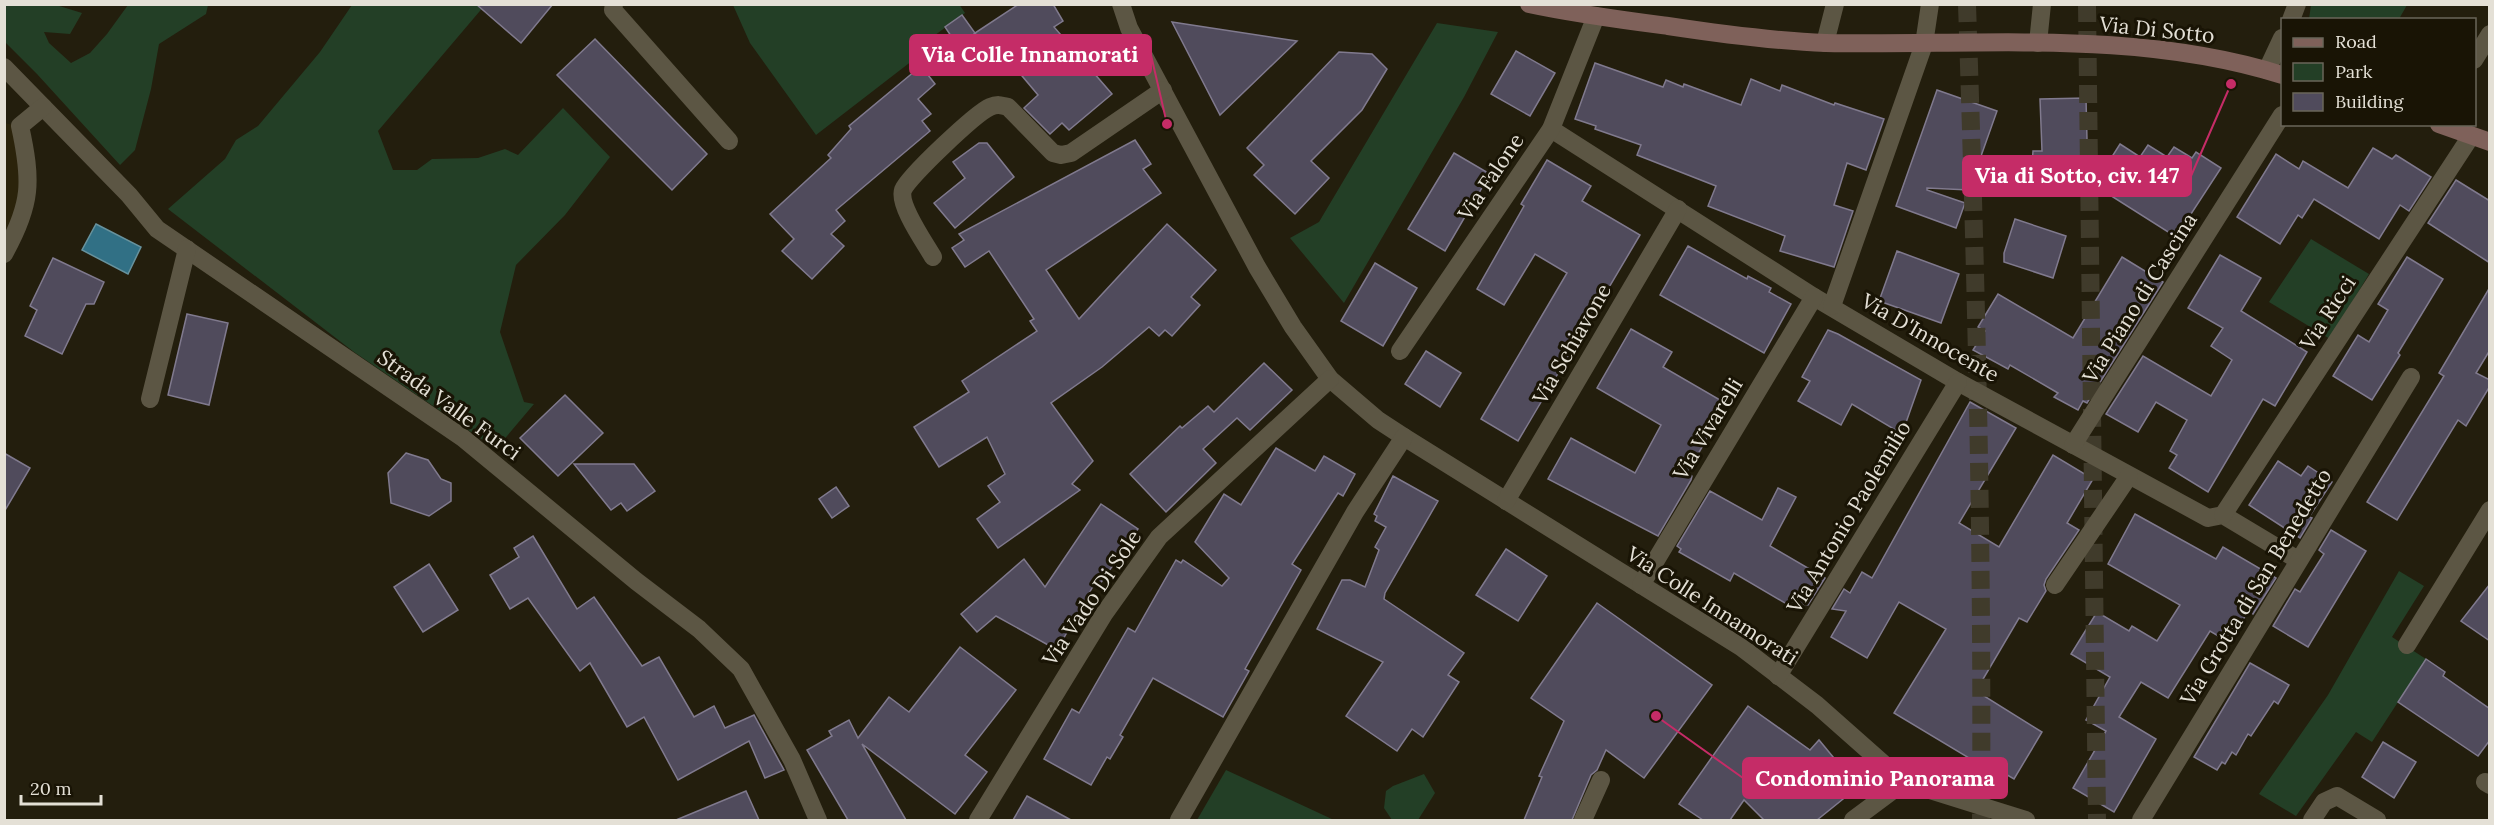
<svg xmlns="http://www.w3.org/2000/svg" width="2494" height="825" font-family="Lora,serif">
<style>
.built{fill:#2b230b}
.green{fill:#233f26}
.water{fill:#317085;stroke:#67929d;stroke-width:1.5}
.building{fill:#504b5c;stroke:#807a8e;stroke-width:1.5}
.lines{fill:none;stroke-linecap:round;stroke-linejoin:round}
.highway-tunnel{stroke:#403b2b;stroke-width:18;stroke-dasharray:18 9;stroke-linecap:butt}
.street{stroke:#5c5644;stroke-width:18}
.secondary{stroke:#7f615a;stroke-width:18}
.labels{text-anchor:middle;stroke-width:6;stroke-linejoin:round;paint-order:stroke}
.street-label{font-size:21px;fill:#e4e0d6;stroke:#191405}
.leader{fill:none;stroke:#c52c67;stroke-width:2}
.callout-dot{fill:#c52c67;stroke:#191405;stroke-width:2}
.callout{fill:#c52c67;stroke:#c52c67;stroke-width:2}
.callout-label{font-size:22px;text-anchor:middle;font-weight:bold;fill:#fff}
</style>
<rect width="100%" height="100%" fill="#231e0d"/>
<!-- built -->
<path class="built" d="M5,123l12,3 10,67 -22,55z"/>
<!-- green -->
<g class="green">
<path d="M959,4l6,9 -38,28 3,6 -114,88 -66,-92 -17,-38z"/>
<path d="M4,5h52l26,8 -12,21 -26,-2 5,11 22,20 19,-10 17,-19 21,-29h80l-2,9 -47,30 -8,45 -16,61 -15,15 -83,-91 -32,-32z"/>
<path d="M352,5h133l-107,126 15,39h24l15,-11 46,-1 27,-9 13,6 45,-47 47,49 -45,58 -49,50 -16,67 24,70 10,2 -38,45 -142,-97 -186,-143 57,-50 11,-19 22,-14 62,-74z"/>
<path d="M2311,5v-1l96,1 -8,14h-90z"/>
<path d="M1437,23l61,9 -34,65 -120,206 -54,-65 29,-16z"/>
<path d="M2311,239l58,35 -39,65 -61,-37z"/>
<path d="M2399,571l25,15 -32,51 34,22 -54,83 -16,-10 -60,84 -37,-22 69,-99z"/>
<path d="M1226,770l108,50h-137z"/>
<path d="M1424,774l11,19 -17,27h-26l-8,-12 2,-17 7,-5z"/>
</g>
<!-- water -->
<path class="water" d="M96,224l45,23 -13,27 -46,-24z"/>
<!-- building -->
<g class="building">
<path d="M476,4h77l-32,39z"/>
<path d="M1019,4h34l10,17 -9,6 58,67 -43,36 -7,-7 -12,11 -26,-26 14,-13 -31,-37 -10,7 -22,-32z"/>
<path d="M962,15l13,18 -11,9h-9l-10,-15z"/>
<path d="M1172,22l125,19 -77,74z"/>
<path d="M595,39l112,115 -35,36 -115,-115z"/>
<path d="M1516,51l39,22 -25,43 -39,-22z"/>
<path d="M1339,52l33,2 15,15 -25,41 -51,51 18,17 -34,36 -41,-39 10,-10 -17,-17z"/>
<path d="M1595,63l68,24 3,-7 17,7 1,-3 57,21 10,-26 29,12 2,-6 52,20 1,-2 49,16 -18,51 -19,-7 -13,42 19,6 -19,56 -54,-16 5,-15 -77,-30 8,-20 -79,-31 4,-10 -46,-16 1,-3 -21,-7z"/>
<path d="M921,66l14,18 -17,15 13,15 -9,7 8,10 -94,79 9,11 -14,13 13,12 -32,33 -30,-28 12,-12 -24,-25 61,-56 -3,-3 23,-26 -2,-3z"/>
<path d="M1937,90l60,21 -28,79 -42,-2v2l38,13 -9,25 -60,-22z"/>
<path d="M2086,98l2,84 -19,-12 -3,24 -36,-1 3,-42h9l-2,-52z"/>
<path d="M1135,140l16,24 -8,5 18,24 -115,77 33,49 88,-95 49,46 -25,27 9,8 -28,31 -7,-6 -6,6 -10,-9 -47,40 -51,36 42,58 -21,23 8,6 -82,58 -21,-29 23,-17 -12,-16 17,-12 -18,-37 -48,30 -25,-40 55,-35 -7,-11 75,-50 -7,-10 4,-2 -45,-68 -24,16 -13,-19 12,-8 -5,-6z"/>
<path d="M979,143h8l27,34 -59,51 -21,-25 31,-25 -12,-16z"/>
<path d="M2120,144l20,13 8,-12 19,12 7,-10 18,11 4,-6 25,16 -45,69 -82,-52z"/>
<path d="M2373,148l19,11 4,-4 35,22 -22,34 -9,-6 -21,34 -65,-40 -12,19 -4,-3 -18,29 -43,-27 39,-63 23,15 4,-8 45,27z"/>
<path d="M1454,153l36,21 -45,77 -37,-22z"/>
<path d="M1547,160l44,26 -9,15 58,34 -122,206 -37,-22 86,-146 -32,-19 -31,51 -27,-16 47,-83 -3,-2z"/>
<path d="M2456,180l34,21v62l-62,-40z"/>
<path d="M2015,219l51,17 -13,42 -49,-16v-9z"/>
<path d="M1688,246l59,33 1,-3 23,12 -2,4 22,12 -27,49 -104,-58z"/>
<path d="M1897,251l62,23 -18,49 -62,-22z"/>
<path d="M2220,255l41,23 -20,33 66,41 -32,54 -12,-7 -55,93 -39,-24 8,-13 -7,-4 17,-31 -31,-18 -18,30 -32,-18 37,-58 68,40 21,-36 -21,-14 12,-18 -35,-20z"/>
<path d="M2122,257l41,25 -76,121 -4,-2 -5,9 -24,-13 4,-4 -48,-28 -2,4 -35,-19 12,-19 -7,-4 20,-33 75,44z"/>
<path d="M2407,257l36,22 -45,74 2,2 -28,45 -39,-24 25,-41 11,7 19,-32 -10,-6z"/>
<path d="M53,258l51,24 -10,22h-8l-24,50 -37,-18 12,-26 -7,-4z"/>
<path d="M1375,263l42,25 -34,58 -42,-25z"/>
<path d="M2490,287v63l-14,23 14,7v6l-24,40 -8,-6 -61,100 -30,-18 77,-126 -5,-3z"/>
<path d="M187,314l41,9 -19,82 -41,-10z"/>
<path d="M1631,329l41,23 -9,15 64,37 -40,69 5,3 -1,4 -33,56 -110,-57 23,-41 64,35 26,-48 -64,-37z"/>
<path d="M1828,330l10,4 83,46 -19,54 -50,-30 -11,21 -43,-24 12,-20 -8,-4z"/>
<path d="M1426,351l35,22 -21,34 -35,-23z"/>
<path d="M1264,363l28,27 -42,40 -13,-12 -34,31 13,14 -50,49 -36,-38 50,-48 2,2 26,-22 6,6z"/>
<path d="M565,395l38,38 -45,43 -38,-38z"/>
<path d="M1970,402l46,26 -57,95 40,24 54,-92 40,24 -26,44 12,7 -33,49 -2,6 2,6 -19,31 -8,-4 -43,73 66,41 -28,47 -22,-13 -3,4 -95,-57 52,-84 -47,-27 -32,56 -36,-21 15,-26 -14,-2 12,-20 6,4 12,-21 10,6z"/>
<path d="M1276,448l39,23 9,-15 31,18 -12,22 -5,-3 -46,71 9,6 -56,99 4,2 -26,46 -70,-39 -33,57 3,2 -13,22 -3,-2 -16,28 -47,-26 28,-50 7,4 49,-85 7,4 41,-72 5,3 2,-3 39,26 7,-8 -34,-36 29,-48 17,11z"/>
<path d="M4,453l26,15 -26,44z"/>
<path d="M406,453l22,7 13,19 10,4v18l-22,15 -38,-13 -3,-30z"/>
<path d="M2278,461l23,15 7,-10 24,16 -23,35 3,1 -12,20 -51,-33z"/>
<path d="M574,464h60l21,27 -28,20 -6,-8 -10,7z"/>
<path d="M1393,476l45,25 -53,92 -1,6 80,54 -16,22 11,7 -36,55 -11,-8 -15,22 -51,-35 37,-54 -66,-33 25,-49h8l15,7 14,-37 -4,-3 11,-20 -11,-6 2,-5 -3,-2z"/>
<path d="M836,487l13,19 -17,12 -13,-19z"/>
<path d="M1778,488l18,9 -26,49 55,32 -17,27 -7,-1 -4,6 -63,-37 -4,8 -51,-29 2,-3 -4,-3 33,-55 52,29z"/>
<path d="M1101,504l37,25 -38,55 -4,-3 -39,69 -61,-34 -19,16 -16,-18 63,-55 21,28z"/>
<path d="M2135,514l81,45 7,-12 53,31 -23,36 -5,-3 -18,32 -20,-12 -42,67 -27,-16 -22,35 37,22 -42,73 -41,-24 33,-57 -20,-11 24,-43 -39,-23 26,-42 32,19 3,-5 25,15 23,-36 -72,-41z"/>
<path d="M2331,530l35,21 -58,96 -35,-21 22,-37 5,3 24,-38 -5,-4z"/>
<path d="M533,536l44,73 17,-12 48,69 17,-9 35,60 20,-11 11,22 29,-13 30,55 -19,8 -16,-37 -71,39 -34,-63 -17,10 -37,-64 -10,8 -52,-73 -18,11 -20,-34 29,-18 -5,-9z"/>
<path d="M1506,549l41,27 -29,45 -42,-26z"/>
<path d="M429,564l29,46 -35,22 -29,-45z"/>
<path d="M2490,584v57l-29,-20z"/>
<path d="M1597,603l115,82 -68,93 -38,-28 -9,20 -6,5 -19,45h-48l18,-43 -3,-1 25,-55 -33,-23z"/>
<path d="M960,647l56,43 -51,65 22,17 -32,42 -93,-70 44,76h-58l-41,-70 25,-14 -3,-5 20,-11 9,18 31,-41 20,15z"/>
<path d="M2426,659l19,13 -2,4 47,33v31l-12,16 -80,-54z"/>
<path d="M2250,663l39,22 -11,19 -4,-3 -23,35 -3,-2 -12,21 -4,-3 -7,12 -3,-2 -5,8 -23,-13z"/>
<path d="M1748,706l62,44 9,-10 39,47 -41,33h-53l-20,-20 -14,20h-27l-24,-16z"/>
<path d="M2383,742l33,20 -22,36 -32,-21z"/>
<path d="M746,791l13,29h-83z"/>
<path d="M1027,796l44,24h-58z"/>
</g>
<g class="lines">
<!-- highway-tunnel -->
<g class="highway-tunnel">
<path d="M1967,4c9,272 16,544 14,816"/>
<path d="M2087,4l10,816"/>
</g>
<!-- street -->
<g class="street">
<path d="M614,4l-1,6 116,131"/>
<path d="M1121,4l8,24 128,239 36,60 37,52 48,41 26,17 337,210 76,58 87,77 122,38"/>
<path d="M2291,20l6,-16"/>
<path d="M1825,43l10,-39"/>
<path d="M2038,43l4,-39"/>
<path d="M2474,60l16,-26"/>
<path d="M4,67l125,128 28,34 306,209 173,143 63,48 42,40 51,91 26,60"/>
<path d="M2267,70l15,-32"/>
<path d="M1551,129l263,168 144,85 250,136 15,-3 75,45"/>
<path d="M4,254c28,-50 28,-73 16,-128l23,-19"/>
<path d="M933,257c-8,-14 -35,-52 -30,-67 5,-13 73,-77 87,-83 7,-3 11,-2 18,0l45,46 8,2 10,-2 92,-63"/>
<path d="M1832,306l92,-262 6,-40"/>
<path d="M1400,351l151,-222 45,-113"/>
<path d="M150,399l37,-150"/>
<path d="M2073,445l209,-330"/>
<path d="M1506,501l172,-292"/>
<path d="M2223,515l248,-379"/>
<path d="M1641,585l173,-288"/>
<path d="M2055,585l74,-109"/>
<path d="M2407,645l83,-135"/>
<path d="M1778,676l180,-294"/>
<path d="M2485,782l5,3"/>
<path d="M978,820l126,-206 55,-77 171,-158"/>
<path d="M1179,820l176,-308 49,-75"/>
<path d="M1583,820l18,-40"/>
<path d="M1853,820l51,-38"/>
<path d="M2141,820l270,-443"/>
<path d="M2312,820l12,-18 13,-6 40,24"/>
</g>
<!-- secondary -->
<g class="secondary">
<path d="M1529,4c46,10 93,16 139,22 53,8 105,15 158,17 152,3 310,-14 456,32"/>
<path d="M2439,124l51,18"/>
</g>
</g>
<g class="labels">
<!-- street labels -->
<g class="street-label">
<text transform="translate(2157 30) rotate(6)" y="7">Via Di Sotto</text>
<text transform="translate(1491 177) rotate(-56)" y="7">Via Falone</text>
<text transform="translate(2140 298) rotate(-58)" y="7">Via Piano di Cascina</text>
<text transform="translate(2328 313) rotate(-57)" y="7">Via Ricci</text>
<text transform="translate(1930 338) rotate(30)" y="7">Via D'Innocente</text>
<text transform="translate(1572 344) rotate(-60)" y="7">Via Schiavone</text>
<text transform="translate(449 405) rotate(36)" y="7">Strada Valle Furci</text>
<text transform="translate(1708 429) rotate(-59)" y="7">Via Vivarelli</text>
<text transform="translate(1849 517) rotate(-59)" y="7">Via Antonio Paolemilio</text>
<text transform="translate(2256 587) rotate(-59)" y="7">Via Grotta di San Benedetto</text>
<text transform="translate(1092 598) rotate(-56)" y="7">Via Vado Di Sole</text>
<text transform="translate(1712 606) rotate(33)" y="7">Via Colle Innamorati</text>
</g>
</g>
<!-- callouts -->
<path class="leader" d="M1167 124L1151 55M2231 84L2191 176M1656 716L1743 778"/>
<g class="callout-dot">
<circle cx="1167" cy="124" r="6"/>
<circle cx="2231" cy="84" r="6"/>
<circle cx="1656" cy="716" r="6"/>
</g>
<g class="callout">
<rect x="910" y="35" width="241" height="40" rx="6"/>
<rect x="1963" y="156" width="228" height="40" rx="6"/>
<rect x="1743" y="758" width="264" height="40" rx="6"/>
</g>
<g class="callout-label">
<text x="1030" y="62">Via Colle Innamorati</text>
<text x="2077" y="183">Via di Sotto, civ. 147</text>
<text x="1875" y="786">Condominio Panorama</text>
</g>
<!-- border -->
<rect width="2494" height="825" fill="none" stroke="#e4e0d6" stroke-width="12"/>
<!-- legend -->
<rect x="2281" y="18" width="195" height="108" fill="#191405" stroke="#6a6659" stroke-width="1.5"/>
<rect x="2293" y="38" width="30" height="9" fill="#7f615a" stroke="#6a6659" stroke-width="1.5"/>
<text x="2335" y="48" font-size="18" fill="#e4e0d6">Road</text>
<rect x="2293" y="63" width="30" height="18" fill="#233f26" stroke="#6a6659" stroke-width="1.5"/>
<text x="2335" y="78" font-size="18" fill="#e4e0d6">Park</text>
<rect x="2293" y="93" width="30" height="18" fill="#504b5c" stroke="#6a6659" stroke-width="1.5"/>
<text x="2335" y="108" font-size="18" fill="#e4e0d6">Building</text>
<!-- scale -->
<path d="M21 795v9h80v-9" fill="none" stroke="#e4e0d6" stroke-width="3"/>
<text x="30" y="795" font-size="18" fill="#e4e0d6" stroke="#191405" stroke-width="4.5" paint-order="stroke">20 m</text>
</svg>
